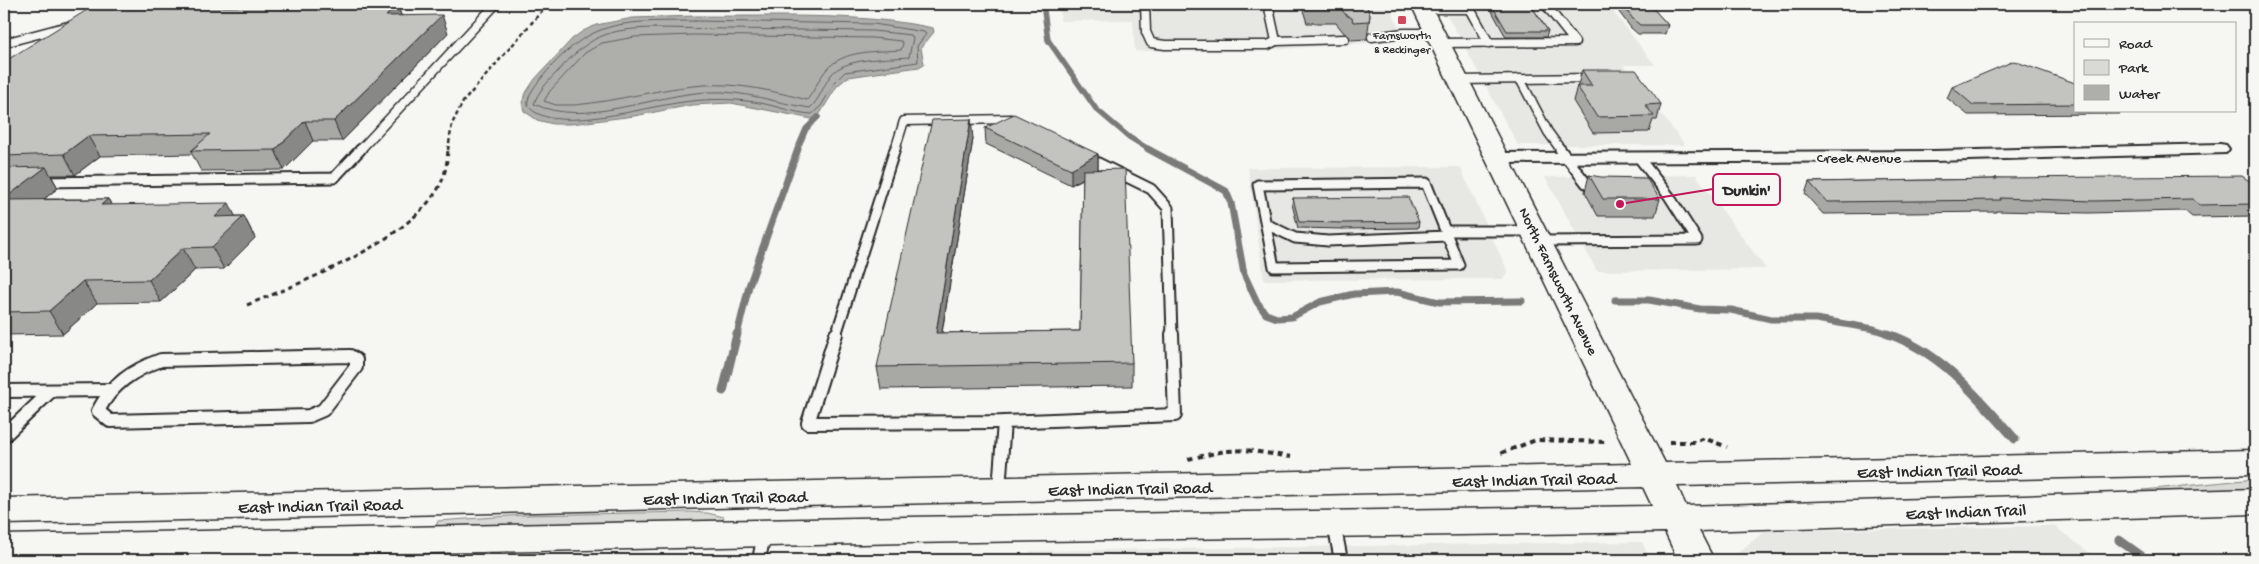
<svg xmlns="http://www.w3.org/2000/svg" width="2259" height="564" font-family="'Gochi Hand',sans-serif">
<style>
.built{fill:#e7e7e3}
.green{fill:#d9d9d5;stroke:#828280}
.water{fill:#aeaeab;stroke:#7a7a78}
.lines{fill:none;stroke-linecap:round;stroke-linejoin:round}
.shore{stroke:#5f5f5e;stroke-width:1}
.stream-far2{stroke:#7a7a78;stroke-width:5.5}
.stream-far1{stroke:#7a7a78;stroke-width:7}
.stream{stroke:#7a7a78;stroke-width:9}
.service-far2-casing{stroke:#2b2b2b;stroke-width:11}
.service-far1-casing{stroke:#2b2b2b;stroke-width:13}
.service-casing{stroke:#2b2b2b;stroke-width:16}
.minor-casing{stroke:#2b2b2b;stroke-width:4}
.secondary-casing{stroke:#2b2b2b;stroke-width:3}
.path-far2{stroke:#2b2b2b;stroke-width:2.5;stroke-dasharray:4 3;stroke-linecap:butt}
.path-far1{stroke:#2b2b2b;stroke-width:3;stroke-dasharray:5 4;stroke-linecap:butt}
.path{stroke:#2b2b2b;stroke-width:4;stroke-dasharray:5.5 4.5;stroke-linecap:butt}
.service-far2{stroke:#f6f6f2;stroke-width:8}
.service-far1{stroke:#f6f6f2;stroke-width:9}
.service{stroke:#f6f6f2;stroke-width:12}
.minor{fill:#f6f6f2;fill-rule:evenodd}
.secondary{fill:#f6f6f2;fill-rule:evenodd}
.wall{fill:#a8a8a5;stroke:#2b2b2b}
.shaded-wall{fill:#888886;stroke:#2b2b2b}
.building{fill:#c3c3c0;stroke:#2b2b2b}
.poi-dot{fill:#d1495b;stroke:#f6f6f2;stroke-width:2}
.labels{text-anchor:middle;stroke-width:4;stroke-linejoin:round;paint-order:stroke}
.far-poi-label{font-size:12px;fill:#2b2b2b;stroke:#f6f6f2}
.street-label{font-size:15px;fill:#2b2b2b;stroke:#f6f6f2}
.near-street-label{font-size:18px;fill:#2b2b2b;stroke:#f6f6f2}
.leader{fill:none;stroke:#c2185b;stroke-width:2}
.callout-dot{fill:#c2185b;stroke:#f6f6f2;stroke-width:2}
.callout{fill:#f6f6f2;stroke:#c2185b;stroke-width:2}
.callout-label{font-size:16px;text-anchor:middle;font-weight:bold;fill:#2b2b2b}
</style>
<rect width="100%" height="100%" fill="#f6f6f2"/>
<filter id="ink" filterUnits="userSpaceOnUse"><feTurbulence type="fractalNoise" baseFrequency=".02" numOctaves="2"/><feDisplacementMap in="SourceGraphic" scale="10" xChannelSelector="R" yChannelSelector="G"/><feConvolveMatrix kernelMatrix="1 2 1 2 8 2 1 2 1" color-interpolation-filters="sRGB"/></filter>
<g filter="url(#ink)">
<!-- built -->
<g class="built">
<path d="M1061,4h327l17,36 -123,9 -147,2 -2,-31 -73,1z"/>
<path d="M1441,4h166l48,61h-32l62,80h-167z"/>
<path d="M1460,167l48,105 -5,7 -239,1 -16,-112z"/>
<path d="M1696,175l70,94 -169,2 -52,-94z"/>
<path d="M2054,526l45,34 -369,-1 35,-28z"/>
<path d="M1642,542l8,18h-621l1,-9z"/>
</g>
<!-- green -->
<g class="green">
<path d="M2255,479v12l-107,3 -5,-4z"/>
<path d="M691,512l16,1 17,4 -1,3 -287,6 2,-5 86,-6z"/>
<path d="M425,556l-2,4h-268z"/>
</g>
<!-- water -->
<path class="water" d="M695,16c76,1 164,-4 238,12l1,4 -13,16 3,16 -5,3 -71,10 -11,9 -19,31 -6,2 -81,-16 -39,2 -58,11 -63,8h-18l-16,-4 -13,-9 -2,-8 3,-9 10,-15 37,-40 11,-8 13,-6 37,-7z"/>
<g class="lines">
<!-- shore -->
<g class="shore">
<path d="M695,21l179,3 50,8 2,2 -9,12 1,16 -73,10 -10,10 -14,24 -9,8c-18,-1 -35,-8 -52,-11 -33,-6 -63,-4 -95,2 -31,5 -116,29 -137,1 -2,-11 9,-22 15,-30 49,-59 81,-54 152,-55z"/>
<path d="M655,28l218,3 38,4 2,3 -4,19c-21,2 -64,0 -78,18 -8,11 -11,24 -21,33 -35,-5 -66,-18 -102,-16 -54,2 -123,36 -174,12 4,-13 14,-22 22,-31 34,-37 49,-44 99,-45z"/>
<path d="M695,35l178,3 28,3 2,3 -2,6c-24,2 -57,-1 -75,20 -8,9 -11,21 -19,30 -33,-9 -68,-17 -103,-15 -43,3 -86,16 -129,20h-19l-12,-4 6,-10 35,-38 17,-10 33,-6z"/>
</g>
<!-- stream-far2 -->
<g class="stream-far2">
<path d="M1043,4l5,36 48,69 33,28 21,13"/>
<path d="M797,150l9,-21 12,-12"/>
</g>
<!-- stream-far1 -->
<g class="stream-far1">
<path d="M1148,149l78,42 5,12 13,71 13,28 9,12 11,4 15,-1 28,-15 34,-8 43,-2 42,10 83,-1"/>
<path d="M1615,300h34l51,9 31,1 40,9h45l58,10 18,6"/>
<path d="M737,335l12,-49 49,-137"/>
</g>
<!-- stream -->
<g class="stream">
<path d="M1888,334c54,18 90,64 127,105"/>
<path d="M723,391l14,-57"/>
<path d="M2119,540l28,20"/>
</g>
<defs>
<g id="service-far2">
<path d="M1145,4l1,28 5,11 14,2h103l8,-4 -8,-37"/>
<path d="M1468,5l21,38"/>
<path d="M1422,9h47"/>
<path d="M95,15l17,-11"/>
<path d="M1372,37l32,-4h30"/>
<path d="M1276,41l69,-2"/>
<path d="M4,43l64,-17"/>
<path d="M1440,43l135,-1 -30,-38"/>
<path d="M1520,79l28,53 13,18"/>
<path d="M1458,80l134,-2"/>
<path d="M360,150l136,-146"/>
<path d="M895,150l9,-29 107,-2 62,31"/>
</g>
<g id="service-far1">
<path d="M1070,149l81,40 17,19 4,127"/>
<path d="M1560,149l26,34 13,4"/>
<path d="M42,182l292,-4 27,-29"/>
<path d="M1426,183l33,82 -185,2 -16,-82z"/>
<path d="M1266,224l29,14 33,3 119,-5"/>
<path d="M1445,231h88"/>
<path d="M1539,241l158,-1 -28,-44 -30,-38"/>
<path d="M836,335l59,-186"/>
</g>
<g id="service">
<path d="M836,334l-28,89 196,-1 171,-7 -3,-81"/>
<path d="M350,356l6,4v7l-33,43 -14,6 -199,5 -12,-10c14,-27 35,-41 63,-51z"/>
<path d="M4,391l108,-1"/>
<path d="M4,436l47,-45"/>
<path d="M999,489l5,-67"/>
<path d="M1334,524l7,36"/>
<path d="M759,560l5,-26"/>
</g>
<path id="minor" d="M2220,144l6,1 3,4 -3,4 -292,8 -436,2 -6,-1 -3,-4 3,-4 6,-1 436,-2z"/>
<path id="secondary" d="M1411,4h19l235,459 590,-13v24l-578,12 9,20 569,-17v25l-556,17 15,29h-36l-13,-28 -758,11 -795,17h-108v-25l903,-18 745,-11 -9,-19 -1639,37v-26l1628,-34z"/>
</defs>
<!-- service-far2 casing -->
<use href="#service-far2" class="service-far2-casing"/>
<!-- service-far1 casing -->
<use href="#service-far1" class="service-far1-casing"/>
<!-- service casing -->
<use href="#service" class="service-casing"/>
<!-- minor casing -->
<use href="#minor" class="minor-casing"/>
<!-- secondary casing -->
<use href="#secondary" class="secondary-casing"/>
<!-- path-far2 -->
<path class="path-far2" d="M448,150l4,-26 11,-22 85,-98"/>
<!-- path-far1 -->
<path class="path-far1" d="M247,305c56,-23 155,-61 189,-113 9,-13 11,-28 12,-43"/>
<!-- path -->
<g class="path">
<path d="M1669,442h26l9,-4 23,9"/>
<path d="M1501,453l35,-13 71,2"/>
<path d="M1188,459l37,-8 21,-1 45,7"/>
</g>
<!-- service-far2 -->
<use href="#service-far2" class="service-far2"/>
<!-- service-far1 -->
<use href="#service-far1" class="service-far1"/>
<!-- service -->
<use href="#service" class="service"/>
<!-- minor -->
<use href="#minor" class="minor"/>
<!-- secondary -->
<use href="#secondary" class="secondary"/>
</g>
<!-- wall -->
<g class="wall">
<path d="M1301,4h65l4,11 -3,24 -16,1 -2,-4 -5,-3 -8,-10h-29z"/>
<path d="M1488,4h42l18,27 -2,6h-40z"/>
<path d="M1613,4h36l19,21 -3,9h-27l-7,-6z"/>
<path d="M397,5l4,10 47,18 -106,108h-29l-29,29 -83,1 -9,-17 -92,2 -25,19h-24l7,13 -14,11h64l4,6 124,11h8l11,22 -31,31 -29,1 -34,32 -64,1 -34,31 -59,1v-273z"/>
<path d="M1582,70l79,34 -4,16h-4l-4,12 -56,1 -20,-32 4,-15 1,-1z"/>
<path d="M2075,83v28h45l-1,3 -151,1 -21,-17 5,-11z"/>
<path d="M985,128l113,26v16l34,193v23l-251,3 -4,-22 96,-228 -31,194 138,-2 3,-152 -12,6 -85,-41z"/>
<path d="M1589,175l71,24 -5,17h-57l-13,-24z"/>
<path d="M1995,178l260,7v31l-63,1 -7,-6 -97,2 -92,-2v1l-173,2 -18,-20 4,-12 185,-3z"/>
<path d="M1293,198l126,24 -1,6 -76,1 -44,-1 -6,-24z"/>
</g>
<!-- shaded-wall -->
<g class="shaded-wall">
<path d="M397,5l7,18 -18,-7z"/>
<path d="M442,15l6,18 -106,108 -8,-20z"/>
<path d="M971,119l2,20 -35,217 -2,-23z"/>
<path d="M305,121l8,20 -29,29 -9,-20z"/>
<path d="M88,136l12,20 -25,19 -11,-21z"/>
<path d="M1098,154v16l-27,15v-16z"/>
<path d="M46,167l12,21 -42,33 -12,-20v-2z"/>
<path d="M108,199l12,21 -19,-15z"/>
<path d="M229,203l9,19 6,-6 11,22 -31,31 -12,-22 3,-30z"/>
<path d="M183,248l12,22 -34,32 -12,-22z"/>
<path d="M83,281l14,22 -34,31 -14,-23z"/>
</g>
<!-- building -->
<g class="building">
<path d="M1308,4h58l4,11 -1,6 -16,1 -1,-4 -6,-3 -8,-10h-30z"/>
<path d="M1491,4h39l18,27h-41z"/>
<path d="M1622,4h27l19,21h-28l-7,-6z"/>
<path d="M397,5l-11,11 56,-1 -108,106h-29l-30,29 -84,1 19,-17 -122,2 -24,18 -60,2v-94l86,-54z"/>
<path d="M2014,61l61,22v21l-102,1 -21,-18z"/>
<path d="M1582,70h54l25,34 -16,1 9,11 -57,1 -20,-31h15z"/>
<path d="M1014,114l84,40 -27,15 -86,-41z"/>
<path d="M971,119l-35,214 144,-2 3,-161 42,-1 7,194 -255,4 55,-247z"/>
<path d="M46,167l-42,32v-31z"/>
<path d="M1589,175l12,2 45,1 14,21h-57z"/>
<path d="M2242,176l13,9v19l-55,1 -8,-6 -98,2 -94,-3 1,2 -174,2 -18,-20 188,-3 -2,-1z"/>
<path d="M1408,197l11,25 -76,1 -44,-1 -6,-24z"/>
<path d="M108,199l-7,6 128,-2 -14,14 29,-1 -32,31 -29,1 -34,32 -66,1 -34,30 -45,1v-112z"/>
</g>
</g>
<!-- markers -->
<rect class="poi-dot" x="1397" y="15" width="10" height="10" rx="2.5"/>
<g class="labels">
<!-- far-poi labels -->
<g class="far-poi-label">
<text x="1402" y="39">Farnsworth<tspan x="1402" dy="14">&amp; Reckinger</tspan></text>
</g>
<!-- street labels -->
<g class="street-label">
<text x="1859" y="162">Creek Avenue</text>
<text transform="translate(1559 281) rotate(64)" y="5">North Farnsworth Avenue</text>
</g>
<!-- near-street labels -->
<g class="near-street-label">
<text transform="translate(1939 470) rotate(-1)" y="6">East Indian Trail Road</text>
<text transform="translate(1534 479) rotate(-1)" y="6">East Indian Trail Road</text>
<text transform="translate(1130 488) rotate(-1)" y="6">East Indian Trail Road</text>
<text transform="translate(725 497) rotate(-1)" y="6">East Indian Trail Road</text>
<text transform="translate(320 505) rotate(-1)" y="6">East Indian Trail Road</text>
<text transform="translate(1966 511) rotate(-2)" y="6">East Indian Trail</text>
</g>
</g>
<!-- callouts -->
<path class="leader" d="M1620 204L1713 189"/>
<circle class="callout-dot" cx="1620" cy="204" r="5"/>
<rect class="callout" x="1713" y="174" width="67" height="31" rx="5"/>
<g class="callout-label">
<text x="1747" y="195">Dunkin'</text>
</g>
<!-- margin -->
<rect width="2259" height="564" fill="none" stroke="#f6f6f2" stroke-width="20"/>
<rect x="10" y="10" width="2239" height="544" fill="none" stroke="#2b2b2b" stroke-width="2" filter="url(#ink)"/>
<!-- legend -->
<rect x="2074" y="22" width="162" height="90" fill="#f6f6f2" stroke="#a5a5a2"/>
<rect x="2084" y="39" width="25" height="8" fill="#f6f6f2" stroke="#a5a5a2"/>
<text x="2119" y="48" font-size="15" fill="#2b2b2b">Road</text>
<rect x="2084" y="60" width="25" height="15" fill="#d9d9d5" stroke="#a5a5a2"/>
<text x="2119" y="72" font-size="15" fill="#2b2b2b">Park</text>
<rect x="2084" y="85" width="25" height="15" fill="#aeaeab" stroke="#a5a5a2"/>
<text x="2119" y="98" font-size="15" fill="#2b2b2b">Water</text>
</svg>
